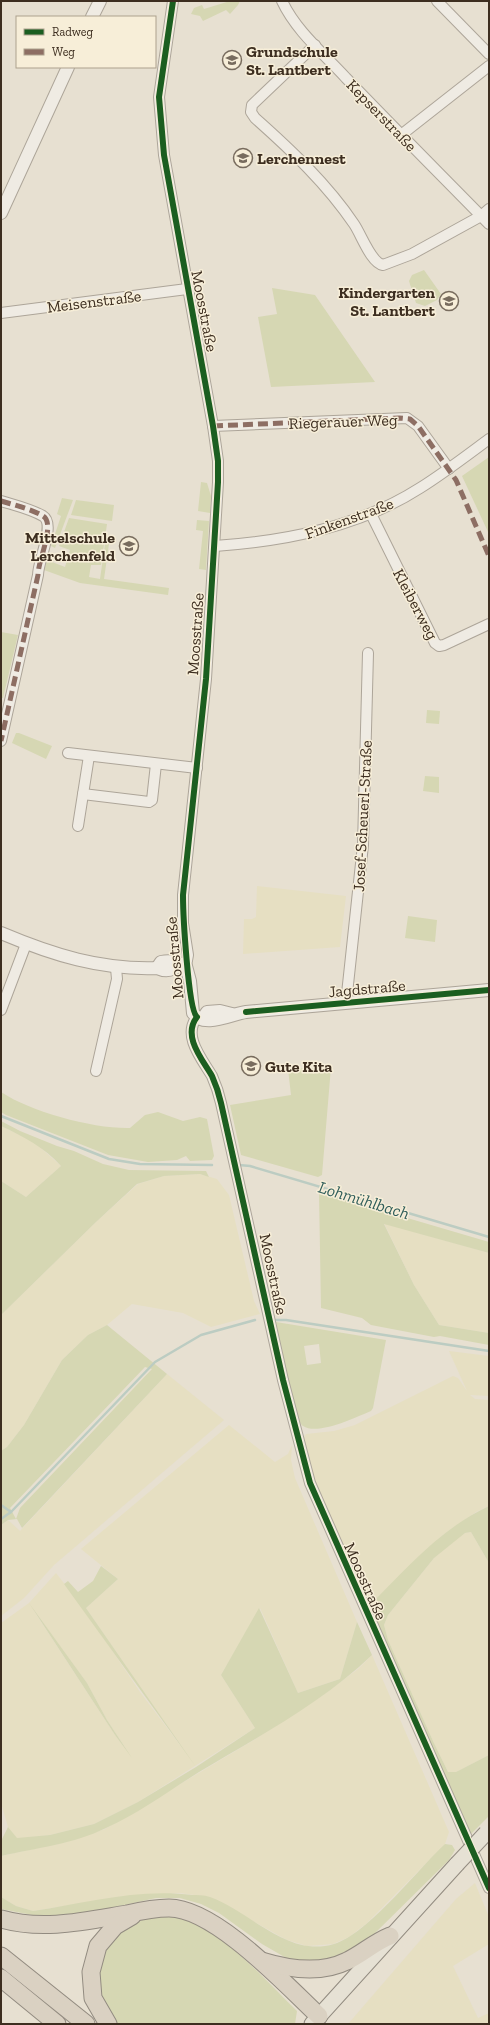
<svg xmlns="http://www.w3.org/2000/svg" width="490" height="2025" font-family="'Zilla Slab',serif">
<style>
.farmland{fill:#e6dfc2;fill-rule:evenodd}
.green{fill:#d6d7b3;fill-rule:evenodd}
.lines{fill:none;stroke-linecap:round;stroke-linejoin:round}
.stream{stroke:#bcccc2;stroke-width:2.5}
.minor-casing{stroke:#ada599;stroke-width:12}
.tertiary-casing{stroke:#ada599;stroke-width:14}
.primary-casing{stroke:#928b80;stroke-width:17}
.motorway-casing{stroke:#928b80;stroke-width:19}
.minor{stroke:#efebe3;stroke-width:10}
.tertiary{stroke:#efebe3;stroke-width:12}
.primary{stroke:#e6e1d4;stroke-width:15}
.motorway{stroke:#dad1c2;stroke-width:17}
.primary-bridge-casing{stroke:#928b80;stroke-width:17;stroke-linecap:butt}
.primary-bridge{stroke:#e6e1d4;stroke-width:15}
.quiet{stroke:#8d6e63;stroke-width:5;stroke-dasharray:10 5;stroke-linecap:butt}
.cycleway-casing{stroke:#f7eed8;stroke-width:8}
.cycleway{stroke:#1b5e20;stroke-width:6}
.labels{text-anchor:middle;stroke-width:3;stroke-linejoin:round;paint-order:stroke}
.poi-label{font-size:16px;font-weight:bold;fill:#3d2e20;stroke:#f7eed8;text-anchor:start}
.street-label{font-size:16px;fill:#3d2e20;stroke:#f7eed8}
.water-label{font-size:17px;font-style:italic;fill:#2f5d5a;stroke:#f7eed8}
</style>
<rect width="100%" height="100%" fill="#e7e0d1"/>
<!-- farmland -->
<g class="farmland">
<path d="M257,886l89,10 -6,51 -97,7 1,-35h8l4,-2z"/>
<path d="M1,1126l33,16 27,24 -35,31 -25,-16z"/>
<path d="M200,1174l17,5 12,16 25,106 6,13 -49,13 -28,-14 -51,-9 -25,21 -19,10 -26,25 -38,65 -17,22 -6,4v-136l95,-93 42,-38 26,-8z"/>
<path d="M384,1223l105,30v80l-50,-8 -25,-40z"/>
<path d="M449,1351l40,5v40l-19,-1 5,4 14,1v106l-13,6 -33,23 -74,71 -49,-110 -15,-48 -1,-11 2,-3 28,-3 21,-6 98,-49 5,2 9,13z"/>
<path d="M167,1374l57,46 -170,145 -30,33 -23,18v-91l7,-5 12,11z"/>
<path d="M229,1425l46,37 13,-8 4,-9 -1,15 4,18 62,144 -17,57 -42,14 -38,-85 -39,67 34,53 -117,74 -44,22 -44,11 -33,4 -9,-12 -7,-24v-180l28,-20 27,-30 28,36 56,83 46,61 -100,-145 32,-29 -37,-30zM32,1608l55,75 20,37 21,32 -13,-17z"/>
<path d="M471,1532l18,31v192l-33,17h-8l-15,-31 -45,-101 -4,-15 4,-10 46,-57 20,-18 11,-7z"/>
<path d="M372,1655l77,177 -4,12 -78,79 -18,14 -16,7 -26,2 -20,-6 -78,-43 -29,-4 -60,4 -87,14 -17,-5 -15,-9v-41l65,-14 39,-13 149,-89 65,-42 39,-29z"/>
<path d="M475,1883l14,34v27l-36,22 25,52 11,-5v11h-141l108,-125z"/>
</g>
<!-- green -->
<g class="green">
<path d="M230,1h10l-2,4 -8,9 -4,-4 -23,11 -3,-5 -9,-2 3,-6 8,-3 2,4z"/>
<path d="M424,270l17,24 -4,6 -12,6 -9,-3 -7,-22 3,-6z"/>
<path d="M272,288l43,7 60,87 -104,5 -13,-70 19,-3z"/>
<path d="M489,457v77l-27,-58z"/>
<path d="M201,482l6,1 4,13 -1,17 -12,-2z"/>
<path d="M62,498l11,2 -18,48 -4,-2 10,-30 -4,-2z"/>
<path d="M76,500l38,5 -2,16 -41,-6z"/>
<path d="M69,518l38,6 -6,41h-10l-2,12 11,2 5,-35h4l-5,35 65,9 -1,7 -88,-12 -36,-13 3,-10 18,7 5,-17 -11,-4z"/>
<path d="M197,520l12,1 -3,49 -7,-1 4,-38 -7,-1z"/>
<path d="M1,632l17,3 -15,63h-2z"/>
<path d="M427,710l13,1 -1,13 -13,-1z"/>
<path d="M16,733h3l33,13 -6,13 -34,-16z"/>
<path d="M425,776l14,1v16l-16,-2z"/>
<path d="M408,916l29,4 -2,22 -30,-4z"/>
<path d="M331,1067l-9,108 -4,2 -77,-22 -11,-50 61,-10 -3,-26z"/>
<path d="M1,1092c30,20 93,37 129,36l15,-13 13,-3 25,9 17,-4 7,2 7,37 -2,4 -22,1 -4,-5 -9,4 -29,2 -40,-7 -102,-40 -5,-3z"/>
<path d="M1,1121l19,10 37,15 17,5 29,13 26,6 77,1 3,6 -9,-3 -36,2 -27,8 -41,38 -95,93v-134l25,16 35,-31c-17,-19 -37,-29 -60,-40z"/>
<path d="M319,1192l170,50v11l-105,-29 30,61 25,40 50,8v12l-49,-9 -6,1 -63,-12 -9,-7 -41,-10z"/>
<path d="M276,1322l110,18 -13,68 -2,3c-15,6 -53,25 -68,15 -10,-7 -23,-87 -27,-104zM319,1344l2,19 -14,2 -3,-19z"/>
<path d="M107,1325l60,49 -145,154 -5,-9 -9,1 -7,5v-74l6,-4 17,-22 38,-65 26,-25zM145,1367l7,2 -132,139 -4,11 -6,-11z"/>
<path d="M489,1506v57l-18,-31 -6,1 -31,25 -46,57 -4,10 4,15 45,101 15,31h8l33,-17v61l-20,20 -19,-48 -81,-182c36,-36 72,-78 120,-100z"/>
<path d="M101,1566l17,13 -32,29 110,159 59,-39 -34,-53 38,-67 39,85 42,-14 17,-57 15,33c-50,48 -114,82 -173,117 -30,19 -60,41 -93,56 -32,16 -70,20 -105,28v-15l7,-14 9,11 33,-3 44,-11 44,-22 58,-35 -132,-183 4,-3 10,11 15,-11z"/>
<path d="M29,1603l58,80 20,37 25,38 -17,-23z"/>
<path d="M445,1844l7,1 3,5 -6,10 -82,81 -32,17 -19,3 -16,1 -12,-3 -26,-15 -43,-31 -18,-9 -21,-6h-24l-68,15 -45,4 -42,-8v-12l15,9 17,5c52,-8 106,-23 159,-16 5,0 12,0 18,2 40,14 77,61 124,47 34,-10 83,-74 111,-100z"/>
<path d="M162,1916c8,1 17,1 24,4 41,15 80,61 111,91l-2,13h-179c-4,-7 -11,-16 -13,-24 -13,-46 13,-80 59,-84z"/>
</g>
<g class="lines">
<!-- stream -->
<g class="stream">
<path d="M1,1116l108,43 31,5 72,1"/>
<path d="M239,1165l11,1 239,71"/>
<path d="M275,1320h11l203,31"/>
<path d="M1,1505l10,7"/>
<path d="M1,1519l10,-7 144,-150 46,-27 54,-15"/>
</g>
<defs>
<g id="minor">
<path d="M173,1l-14,96 5,58 49,271 5,35v21l-12,197 -23,216v28l5,32 -2,11"/>
<path d="M282,1c14,30 42,53 64,77 47,49 95,97 143,146"/>
<path d="M437,1l52,53"/>
<path d="M315,45l-63,60 -1,7 4,6c36,32 72,66 99,106 7,10 17,39 29,41l29,-11 69,-38 8,-7"/>
<path d="M401,135l88,-69"/>
<path d="M1,313l186,-24"/>
<path d="M213,426l194,-8 11,8 31,43"/>
<path d="M1,501c13,4 30,8 42,15 13,8 -5,44 -5,59l-37,166"/>
<path d="M371,514l64,129 4,3 5,-1 45,-21"/>
<path d="M215,546c71,-5 144,-19 205,-58 24,-15 46,-32 69,-49"/>
<path d="M68,753l129,15"/>
<path d="M83,794l66,8 3,-2 4,-36"/>
<path d="M78,826l11,-70"/>
<path d="M346,1003l17,-158 5,-192"/>
<path d="M1,1010l25,-66"/>
<path d="M197,1017c-15,19 5,42 15,59 4,9 7,18 9,27l62,277 27,103 179,405"/>
<path d="M96,1071l21,-92 -1,-11"/>
</g>
<g id="tertiary">
<path d="M92,17l8,-16"/>
<path d="M1,213l67,-146"/>
<path d="M1,933c52,22 100,37 156,35 9,4 17,2 24,-4"/>
<path d="M157,968l4,-6c10,-2 15,0 25,4l4,15 3,32c11,16 38,1 53,-1l243,-22"/>
<path d="M203,1018l4,-6 13,-1 12,3"/>
</g>
<path id="primary" d="M312,2024l145,-160"/>
<g id="motorway">
<path d="M1,1919c42,12 84,2 126,-5 13,-3 28,-6 42,-6 46,0 117,77 150,108"/>
<path d="M1,1956l85,68"/>
<path d="M262,1961c26,8 59,13 85,0 15,-7 26,-18 43,-25"/>
<path d="M1,1978l56,46"/>
<path d="M108,2024l-15,-26 -2,-26 7,-26 17,-20 17,-10"/>
</g>
</defs>
<!-- minor casing -->
<use href="#minor" class="minor-casing"/>
<!-- tertiary casing -->
<use href="#tertiary" class="tertiary-casing"/>
<!-- primary casing -->
<use href="#primary" class="primary-casing"/>
<!-- motorway casing -->
<use href="#motorway" class="motorway-casing"/>
<!-- minor -->
<use href="#minor" class="minor"/>
<!-- tertiary -->
<use href="#tertiary" class="tertiary"/>
<!-- primary -->
<use href="#primary" class="primary"/>
<!-- motorway -->
<use href="#motorway" class="motorway"/>
<defs>
<path id="primary-bridge" d="M457,1864l29,-31"/>
</defs>
<!-- primary-bridge casing -->
<use href="#primary-bridge" class="primary-bridge-casing"/>
<!-- primary-bridge -->
<use href="#primary-bridge" class="primary-bridge"/>
<!-- quiet -->
<g class="quiet">
<path d="M213,426l186,-8 11,1 8,7 38,54 33,76"/>
<path d="M1,501c13,4 30,8 42,15 13,8 -5,44 -5,59l-37,166"/>
</g>
<defs>
<g id="cycleway">
<path d="M173,1l-14,96 5,58 49,271 5,35v21l-12,197 -23,216c0,17 5,115 14,122 -15,19 5,42 15,59 4,9 7,18 9,27l62,277 27,103 179,405"/>
<path d="M246,1012l243,-22"/>
</g>
</defs>
<!-- cycleway casing -->
<use href="#cycleway" class="cycleway-casing"/>
<!-- cycleway -->
<use href="#cycleway" class="cycleway"/>
</g>
<!-- icons -->
<defs>
<symbol id="school-ring" viewBox="-11 -11 22 22"><circle r="9.5" fill="#f7eed8" stroke="#786c5e" stroke-width="1.5"/><path d="M0-5L7-2L0 1L-7-2ZM-4 1L0 2.5L4 1V4Q0 6-4 4Z" fill="#786c5e"/></symbol>
</defs>
<g fill-rule="evenodd">
<use href="#school-ring" x="221" y="49" width="22" height="22"/>
<use href="#school-ring" x="232" y="147" width="22" height="22"/>
<use href="#school-ring" x="438" y="290" width="22" height="22"/>
<use href="#school-ring" x="118" y="535" width="22" height="22"/>
<use href="#school-ring" x="240" y="1055" width="22" height="22"/>
</g>
<g class="labels">
<!-- poi labels -->
<g class="poi-label">
<text x="246" y="57">Grundschule<tspan x="246" dy="18">St. Lantbert</tspan></text>
<text x="257" y="164">Lerchennest</text>
<text x="435" y="298" text-anchor="end">Kindergarten<tspan x="435" dy="18">St. Lantbert</tspan></text>
<text x="115" y="543" text-anchor="end">Mittelschule<tspan x="115" dy="18">Lerchenfeld</tspan></text>
<text x="265" y="1072">Gute Kita</text>
</g>
<!-- street labels -->
<g class="street-label">
<text transform="translate(382 115) rotate(46)" y="6">Kepserstraße</text>
<text transform="translate(94 301) rotate(-7)" y="6">Meisenstraße</text>
<text transform="translate(205 311) rotate(79)" y="6">Moosstraße</text>
<text transform="translate(343 421) rotate(-2)" y="6">Riegerauer Weg</text>
<text transform="translate(349 518) rotate(-20)" y="6">Finkenstraße</text>
<text transform="translate(416 604) rotate(62)" y="6">Kleiberweg</text>
<text transform="translate(195 634) rotate(-86)" y="6">Moosstraße</text>
<text transform="translate(362 816) rotate(-87)" y="6">Josef-Scheuerl-Straße</text>
<text transform="translate(174 958) rotate(-95)" y="6">Moosstraße</text>
<text transform="translate(367 988) rotate(-5)" y="6">Jagdstraße</text>
<text transform="translate(274 1274) rotate(78)" y="6">Moosstraße</text>
<text transform="translate(366 1581) rotate(66)" y="6">Moosstraße</text>
</g>
<!-- water labels -->
<g class="water-label">
<text transform="translate(364 1200) rotate(17)" y="6">Lohmühlbach</text>
</g>
</g>
<!-- border -->
<rect width="490" height="2025" fill="none" stroke="#3d2e20" stroke-width="4"/>
<!-- legend -->
<rect x="16" y="16" width="140" height="52" fill="#f7eed8" stroke="#ada18e"/>
<rect x="24" y="29" width="20" height="6" fill="#1b5e20" stroke="#ada18e"/>
<text x="52" y="36" font-size="12" fill="#3d2e20">Radweg</text>
<rect x="24" y="49" width="20" height="6" fill="#8d6e63" stroke="#ada18e"/>
<text x="52" y="56" font-size="12" fill="#3d2e20">Weg</text>
</svg>
